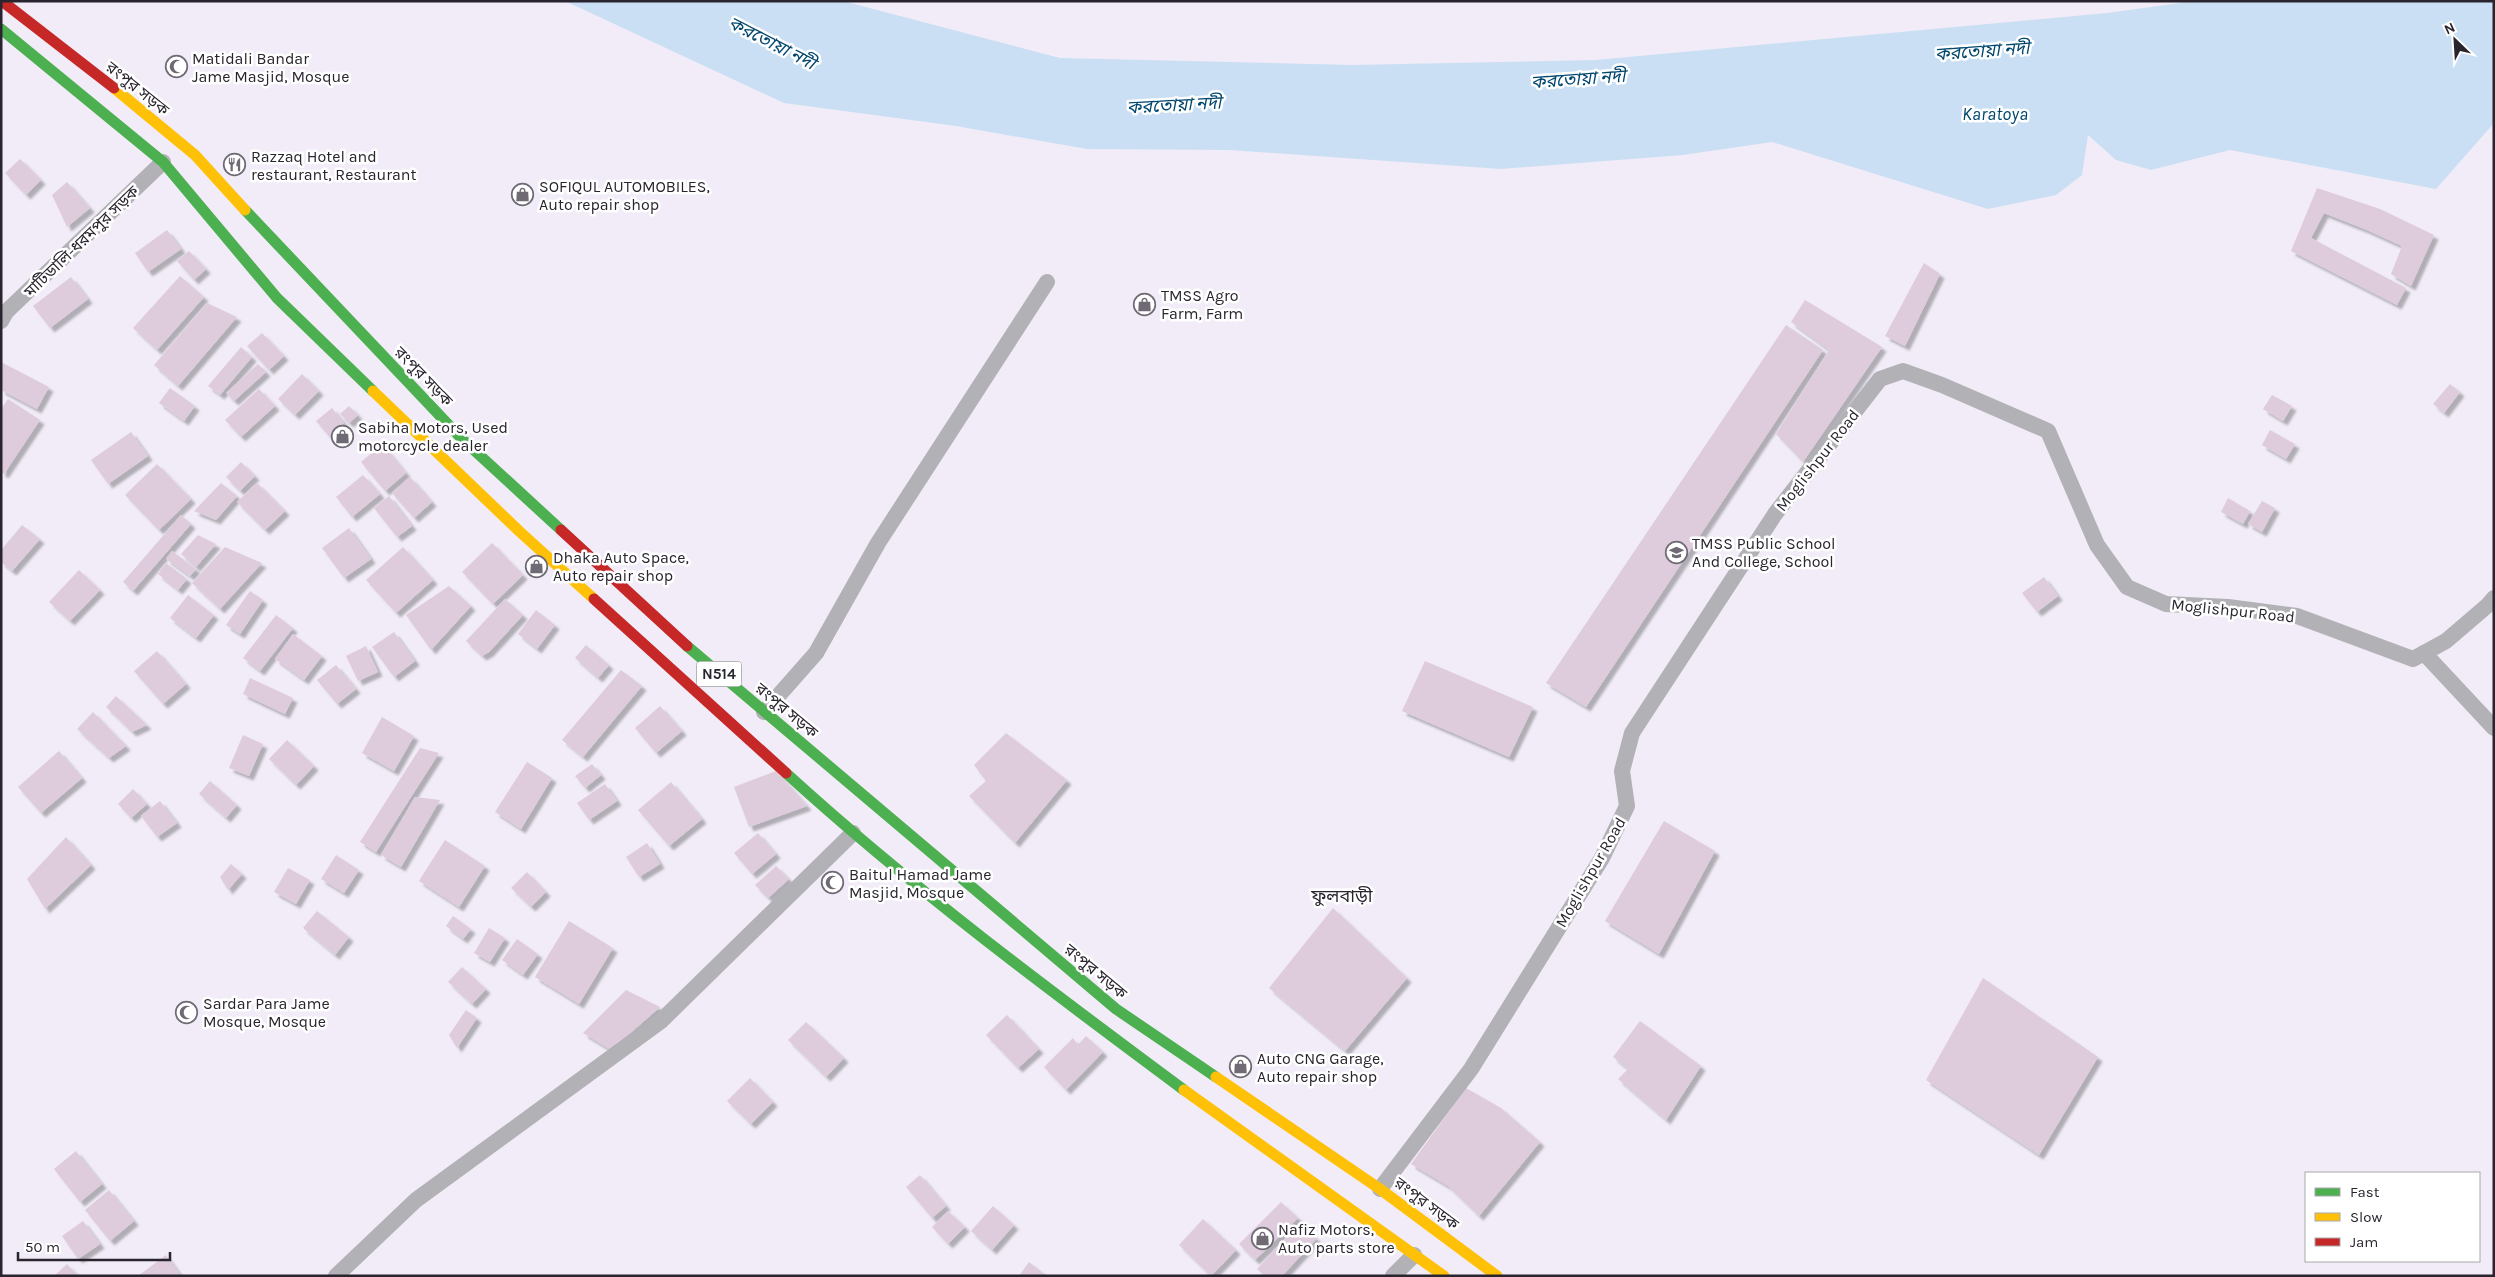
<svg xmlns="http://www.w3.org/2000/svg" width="2495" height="1277" font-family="Karla,'Noto Sans Bengali',sans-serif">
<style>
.water{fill:#cadff4}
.building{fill:#deccdc;filter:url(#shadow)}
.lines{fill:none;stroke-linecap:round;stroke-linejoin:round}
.street{stroke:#b2b1b6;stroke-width:16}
.fast{stroke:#4caf50;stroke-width:11}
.slow{stroke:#ffc107;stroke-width:11}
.jam{stroke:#c62828;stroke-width:11}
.labels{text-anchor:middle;stroke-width:5;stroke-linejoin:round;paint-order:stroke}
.shield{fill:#fff;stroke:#69666d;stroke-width:1}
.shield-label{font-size:15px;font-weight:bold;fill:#29242e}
.poi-label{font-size:16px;fill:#29242e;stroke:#fff;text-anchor:start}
.street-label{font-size:16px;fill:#29242e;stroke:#fff}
.water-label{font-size:18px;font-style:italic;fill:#00466e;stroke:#fff}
.neighbourhood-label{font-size:18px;fill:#29242e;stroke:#fff}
</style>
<defs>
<filter id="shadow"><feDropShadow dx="4.5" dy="4.5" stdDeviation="1" flood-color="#0004"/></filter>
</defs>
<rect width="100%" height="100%" fill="#f1ecf7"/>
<!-- water -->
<path class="water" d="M565,1h278l217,57 292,7 244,-5 511,-47 88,-12h299v122l-58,66 -206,-39 -79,20 -35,-10 -28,-25 -6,40 -26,20 -68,14 -216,-67 -89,13 -182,14 -272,-19 -142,-1 -131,-23 -172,-23z"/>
<!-- building -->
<g class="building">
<path d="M20,159l21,21 -15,15 -21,-22z"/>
<path d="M67,182l23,26 -23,19 -15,-32z"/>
<path d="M2317,188l63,21 54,26 -23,51 -20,-12 11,-28 -35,-16 -43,-17 -13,25 95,50 -9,17 -106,-54z"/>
<path d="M167,230l14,19 -33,23 -13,-19z"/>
<path d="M189,251l17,18 -12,11 -17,-19z"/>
<path d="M1924,263l16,11 -35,72 -20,-10z"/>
<path d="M180,276l24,21 -47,53 -24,-22z"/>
<path d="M71,277l17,22 -38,29 -17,-22z"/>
<path d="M1805,300l77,47 -79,115 -27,-28 53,-84 -38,-28z"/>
<path d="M207,303l30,14 -59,69 -24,-21z"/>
<path d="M1786,325l37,25 -237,357 -40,-24z"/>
<path d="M262,333l22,23 -15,14 -22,-24z"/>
<path d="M241,347l11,10 -32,38 -12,-9z"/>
<path d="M1,362l48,25 -12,22 -36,-19z"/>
<path d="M258,364l8,8 -32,29 -8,-8z"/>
<path d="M302,374l17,17 -24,24 -17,-16z"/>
<path d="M2450,384l10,8 -16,21 -11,-9z"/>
<path d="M170,388l25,18 -11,15 -25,-18z"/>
<path d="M259,389l16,17 -34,31 -16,-17z"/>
<path d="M2272,395l20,11 -9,15 -20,-12z"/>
<path d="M8,399l32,21 -36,54 -3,-2v-63z"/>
<path d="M349,406l9,9 -9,8 -9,-9z"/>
<path d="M332,408l12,15 -15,13 -13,-15z"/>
<path d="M2270,430l25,14 -9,15 -24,-14z"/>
<path d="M131,432l17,24 -40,28 -17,-24z"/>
<path d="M382,444l24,29 -21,18 -24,-29z"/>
<path d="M241,462l14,14 -15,15 -14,-14z"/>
<path d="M157,464l34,35 -32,31 -34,-35z"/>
<path d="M363,475l17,19 -28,23 -16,-20z"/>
<path d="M410,477l22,25 -18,16 -22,-25z"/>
<path d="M221,483l16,13 -21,24 -22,-9z"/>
<path d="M257,483l28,28 -20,19 -28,-28z"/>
<path d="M389,496l23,30 -15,11 -23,-29z"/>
<path d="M2228,498l22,13 -7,13 -22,-12z"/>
<path d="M2262,501l13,7 -13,24 -14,-8z"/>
<path d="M181,515l10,9 -58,67 -10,-9z"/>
<path d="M22,525l18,14 -28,32 -11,-9v-12z"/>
<path d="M349,528l22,31 -27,19 -22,-30z"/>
<path d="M198,535l18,9 -20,23 -15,-13z"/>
<path d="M492,543l31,32 -30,29 -31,-32z"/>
<path d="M225,547l37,16 -42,46 -28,-26z"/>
<path d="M403,547l30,33 -37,33 -30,-33z"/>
<path d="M172,551l24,18 -6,7 -24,-17z"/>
<path d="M166,563l21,16 -9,11 -20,-16z"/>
<path d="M79,570l21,20 -30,31 -21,-19z"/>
<path d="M2044,577l14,19 -21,16 -15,-19z"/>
<path d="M449,586l22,20 -40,44 -25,-35z"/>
<path d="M250,591l13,9 -23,34 -14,-9z"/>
<path d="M188,595l26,20 -18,23 -26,-20z"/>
<path d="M505,599l18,16 -34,37 -7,4 -16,-15z"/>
<path d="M536,610l19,15 -18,24 -19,-15z"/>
<path d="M276,615l17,13 -33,43 -17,-13z"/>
<path d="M394,632l21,29 -21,16 -22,-30z"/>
<path d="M293,634l29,22 -18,24 -29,-21z"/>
<path d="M586,645l23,20 -11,13 -23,-20z"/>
<path d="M366,646l12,26 -20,9 -12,-25z"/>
<path d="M157,651l29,33 -23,20 -29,-33z"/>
<path d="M1425,661l108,46 -24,50 -107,-46z"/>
<path d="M336,665l20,24 -19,15 -20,-24z"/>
<path d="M621,670l21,16 -59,71 -21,-17z"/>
<path d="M250,678l43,20 -8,16 -42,-20z"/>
<path d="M116,696l31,29 -15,7 -26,-25z"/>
<path d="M660,706l22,25 -26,22 -21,-25z"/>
<path d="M93,712l33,34 -17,12 -32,-29z"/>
<path d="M382,717l32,19 -20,35 -32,-18z"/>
<path d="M1006,733l61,47 -52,63 -46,-47 17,-15 -12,-16z"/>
<path d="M243,735l20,9 -14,32 -20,-8z"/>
<path d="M287,740l27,26 -18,19 -27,-26z"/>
<path d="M420,748l19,5 -63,99 -16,-10z"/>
<path d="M59,751l23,27 -41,35 -23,-26z"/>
<path d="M527,762l25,16 -31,51 -26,-17z"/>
<path d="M592,764l9,11 -16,13 -10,-12z"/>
<path d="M776,771l31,35 -58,21 -15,-40z"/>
<path d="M210,781l27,24 -11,13 -27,-24z"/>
<path d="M671,782l31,37 -33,27 -31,-36z"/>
<path d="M605,784l12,17 -28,19 -12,-17z"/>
<path d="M133,789l14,15 -16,14 -13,-14z"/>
<path d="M415,797l25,3 -39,67 -20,-12z"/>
<path d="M160,801l17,22 -20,14 -16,-21z"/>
<path d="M1664,821l51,30 -56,103 -54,-33z"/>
<path d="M758,833l18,21 -24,20 -18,-21z"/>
<path d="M66,837l25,28 -46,44 -18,-30z"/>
<path d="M445,840l40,26 -26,41 -40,-26z"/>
<path d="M647,843l13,21 -21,13 -13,-20z"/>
<path d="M336,855l23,15 -15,23 -23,-14z"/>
<path d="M231,864l11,10 -14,16 -8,-13z"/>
<path d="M776,866l13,13 -21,19 -13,-13z"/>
<path d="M288,868l22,12 -14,24 -22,-12z"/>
<path d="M527,872l19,20 -15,15 -20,-19z"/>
<path d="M1333,908l74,70 -62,73 -76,-63z"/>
<path d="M317,911l32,26 -14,18 -32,-27z"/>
<path d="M453,916l18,13 -8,10 -17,-13z"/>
<path d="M569,921l44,27 -34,56 -44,-27z"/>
<path d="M489,928l16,10 -15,24 -16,-9z"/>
<path d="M517,939l21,15 -15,21 -21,-15z"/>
<path d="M462,967l24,22 -14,15 -24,-22z"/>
<path d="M1983,978l115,79 -59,98 -113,-75z"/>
<path d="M626,990l34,17 -49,43 -28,-17z"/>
<path d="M466,1010l11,8 -20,30 -8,-13z"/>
<path d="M1007,1015l32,34 -21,19 -32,-33z"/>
<path d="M1640,1021l61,45 -35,54 -48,-41 10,-10 -15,-12z"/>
<path d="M806,1022l38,36 -18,19 -38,-37z"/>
<path d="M1086,1036l17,16 -37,38 -22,-23 29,-29 5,7z"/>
<path d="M750,1078l23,24 -22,22 -24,-23z"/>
<path d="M1466,1088l35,20 39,34 -61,74 -31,-30 -37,-22z"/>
<path d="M76,1151l26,33 -22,18 -26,-33z"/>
<path d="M920,1175l26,31 -14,12 -26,-31z"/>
<path d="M109,1190l25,31 -24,20 -25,-31z"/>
<path d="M1281,1202l17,16 -43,42 -16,-16z"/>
<path d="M993,1206l21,19 -22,25 -21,-19z"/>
<path d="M948,1211l17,16 -17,17 -16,-17z"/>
<path d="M1203,1219l33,31 -25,26 -32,-31z"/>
<path d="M83,1221l17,23 -22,15 -16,-23z"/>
<path d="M1298,1225l19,13 -35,38h-17l-8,-7z"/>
<path d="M166,1255l15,21h-43z"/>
<path d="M1029,1262l18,14h-28z"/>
<path d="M67,1264l11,12h-24z"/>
</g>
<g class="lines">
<!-- street -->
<g class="street">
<path d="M1,321l5,-9 157,-150"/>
<path d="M2424,653l70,75"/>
<path d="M764,712l52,-59 62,-110 169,-261"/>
<path d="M1380,1189l91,-120 131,-211 25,-52 -5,-35 10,-38 143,-219 105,-135 23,-8 39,14 106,46 49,114 30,42 39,17 62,3 69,9 116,43 33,-18 42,-36 6,-7"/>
<path d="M336,1276l80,-76 245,-179 192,-188"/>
<path d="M1393,1276l21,-21"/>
</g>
<!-- fast -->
<g class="fast">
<path d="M1,29l162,133 114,136 96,93"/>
<path d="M245,210l217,229 99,91"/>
<path d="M687,646l429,363 100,68"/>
<path d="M786,773c126,115 262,216 398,317"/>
</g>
<!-- slow -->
<g class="slow">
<path d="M114,88l81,67 50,55"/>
<path d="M373,391l146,140 75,68"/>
<path d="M1216,1077l164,112 117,87"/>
<path d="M1184,1090l260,186"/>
</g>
<!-- jam -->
<g class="jam">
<path d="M2,1l112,87"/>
<path d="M561,530l126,116"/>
<path d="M594,599l192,174"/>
</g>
</g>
<!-- icons -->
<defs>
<symbol id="mosque-ring" viewBox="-11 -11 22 22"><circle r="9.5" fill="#fff" stroke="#6f6a74" stroke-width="1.5"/><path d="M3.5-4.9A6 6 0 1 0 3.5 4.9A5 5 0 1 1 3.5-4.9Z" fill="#6f6a74"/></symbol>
<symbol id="restaurant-ring" viewBox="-11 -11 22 22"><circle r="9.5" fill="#fff" stroke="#6f6a74" stroke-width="1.5"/><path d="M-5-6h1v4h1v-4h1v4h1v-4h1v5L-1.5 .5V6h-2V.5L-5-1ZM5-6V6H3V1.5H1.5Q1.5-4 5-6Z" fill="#6f6a74"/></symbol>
<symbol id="shop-ring" viewBox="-11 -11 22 22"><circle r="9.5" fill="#fff" stroke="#6f6a74" stroke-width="1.5"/><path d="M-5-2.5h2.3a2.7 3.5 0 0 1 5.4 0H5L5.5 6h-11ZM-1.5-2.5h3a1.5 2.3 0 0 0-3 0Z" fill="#6f6a74"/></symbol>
<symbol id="school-ring" viewBox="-11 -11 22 22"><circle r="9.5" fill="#fff" stroke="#6f6a74" stroke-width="1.5"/><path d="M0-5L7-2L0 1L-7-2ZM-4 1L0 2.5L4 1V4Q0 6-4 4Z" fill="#6f6a74"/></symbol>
</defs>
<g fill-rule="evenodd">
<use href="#mosque-ring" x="164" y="54" width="25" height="25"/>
<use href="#restaurant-ring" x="222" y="152" width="25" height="25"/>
<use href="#shop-ring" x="510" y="182" width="25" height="25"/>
<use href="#shop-ring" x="1132" y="292" width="25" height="25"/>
<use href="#shop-ring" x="330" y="424" width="25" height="25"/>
<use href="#school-ring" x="1664" y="540" width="25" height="25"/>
<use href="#shop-ring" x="524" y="554" width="25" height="25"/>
<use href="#mosque-ring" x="820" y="870" width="25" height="25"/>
<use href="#mosque-ring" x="174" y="1000" width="25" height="25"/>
<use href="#shop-ring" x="1228" y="1054" width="25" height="25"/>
<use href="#shop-ring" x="1250" y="1226" width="25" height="25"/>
</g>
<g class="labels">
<!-- shield labels -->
<rect class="shield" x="696.5" y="661.5" width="45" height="25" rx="4"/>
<g class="shield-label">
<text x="719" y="679">N514</text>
</g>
<!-- poi labels -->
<g class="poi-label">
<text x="192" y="64">Matidali Bandar<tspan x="192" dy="18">Jame Masjid, Mosque</tspan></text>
<text x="251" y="162">Razzaq Hotel and<tspan x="251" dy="18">restaurant, Restaurant</tspan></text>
<text x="539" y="192">SOFIQUL AUTOMOBILES,<tspan x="539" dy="18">Auto repair shop</tspan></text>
<text x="1161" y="301">TMSS Agro<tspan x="1161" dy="18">Farm, Farm</tspan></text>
<text x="358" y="433">Sabiha Motors, Used<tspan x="358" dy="18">motorcycle dealer</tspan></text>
<text x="1692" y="549">TMSS Public School<tspan x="1692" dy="18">And College, School</tspan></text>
<text x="553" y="563">Dhaka Auto Space,<tspan x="553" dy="18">Auto repair shop</tspan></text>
<text x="849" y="880">Baitul Hamad Jame<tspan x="849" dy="18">Masjid, Mosque</tspan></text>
<text x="203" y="1009">Sardar Para Jame<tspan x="203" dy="18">Mosque, Mosque</tspan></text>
<text x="1257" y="1064">Auto CNG Garage,<tspan x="1257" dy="18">Auto repair shop</tspan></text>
<text x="1278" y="1235">Nafiz Motors,<tspan x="1278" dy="18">Auto parts store</tspan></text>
</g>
<!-- street labels -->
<g class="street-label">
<text transform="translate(138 88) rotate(39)" y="6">রংপুর সড়ক</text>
<text transform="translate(81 241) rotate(-44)" y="6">মাটিডালি-ধরমপুর সড়ক</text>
<text transform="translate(424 376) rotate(46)" y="6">রংপুর সড়ক</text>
<text transform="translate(1817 460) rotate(-52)" y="6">Moglishpur Road</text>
<text transform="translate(2233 610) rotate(6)" y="6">Moglishpur Road</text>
<text transform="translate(787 710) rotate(40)" y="6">রংপুর সড়ক</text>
<text transform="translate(1590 872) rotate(-60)" y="6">Moglishpur Road</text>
<text transform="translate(1096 971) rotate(40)" y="6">রংপুর সড়ক</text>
<text transform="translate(1427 1203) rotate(37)" y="6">রংপুর সড়ক</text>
</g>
<!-- water labels -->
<g class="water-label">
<text transform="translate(772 43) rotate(27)" y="6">করতোয়া নদী</text>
<text transform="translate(1982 51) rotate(-4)" y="6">করতোয়া নদী</text>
<text transform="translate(1578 79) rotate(-4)" y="6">করতোয়া নদী</text>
<text transform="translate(1174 105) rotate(-3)" y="6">করতোয়া নদী</text>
<text x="1995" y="120">Karatoya</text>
</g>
<!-- neighbourhood labels -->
<g class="neighbourhood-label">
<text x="1342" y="902">ফুলবাড়ী</text>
</g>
</g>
<!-- border -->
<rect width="2495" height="1277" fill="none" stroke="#29242e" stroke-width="5"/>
<!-- legend -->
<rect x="2305" y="1172" width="175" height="90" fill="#ffffff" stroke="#a9a7ab"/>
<rect x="2315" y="1188" width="25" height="8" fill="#4caf50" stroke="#a9a7ab"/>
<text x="2350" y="1197" font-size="15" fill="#29242e">Fast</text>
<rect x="2315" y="1213" width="25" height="8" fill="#ffc107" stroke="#a9a7ab"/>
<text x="2350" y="1222" font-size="15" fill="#29242e">Slow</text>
<rect x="2315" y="1238" width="25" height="8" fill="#c62828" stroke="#a9a7ab"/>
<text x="2350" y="1247" font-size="15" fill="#29242e">Jam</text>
<!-- north arrow -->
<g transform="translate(2455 40) rotate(335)" stroke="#ffffff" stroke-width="4" paint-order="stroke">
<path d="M0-4L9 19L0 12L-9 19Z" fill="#29242e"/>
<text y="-8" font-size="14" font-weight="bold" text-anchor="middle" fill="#29242e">N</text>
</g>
<!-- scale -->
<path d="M18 1252v8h152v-8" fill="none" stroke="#29242e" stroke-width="2.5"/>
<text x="25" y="1252" font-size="15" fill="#29242e" stroke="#ffffff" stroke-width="4" paint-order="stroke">50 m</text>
</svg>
